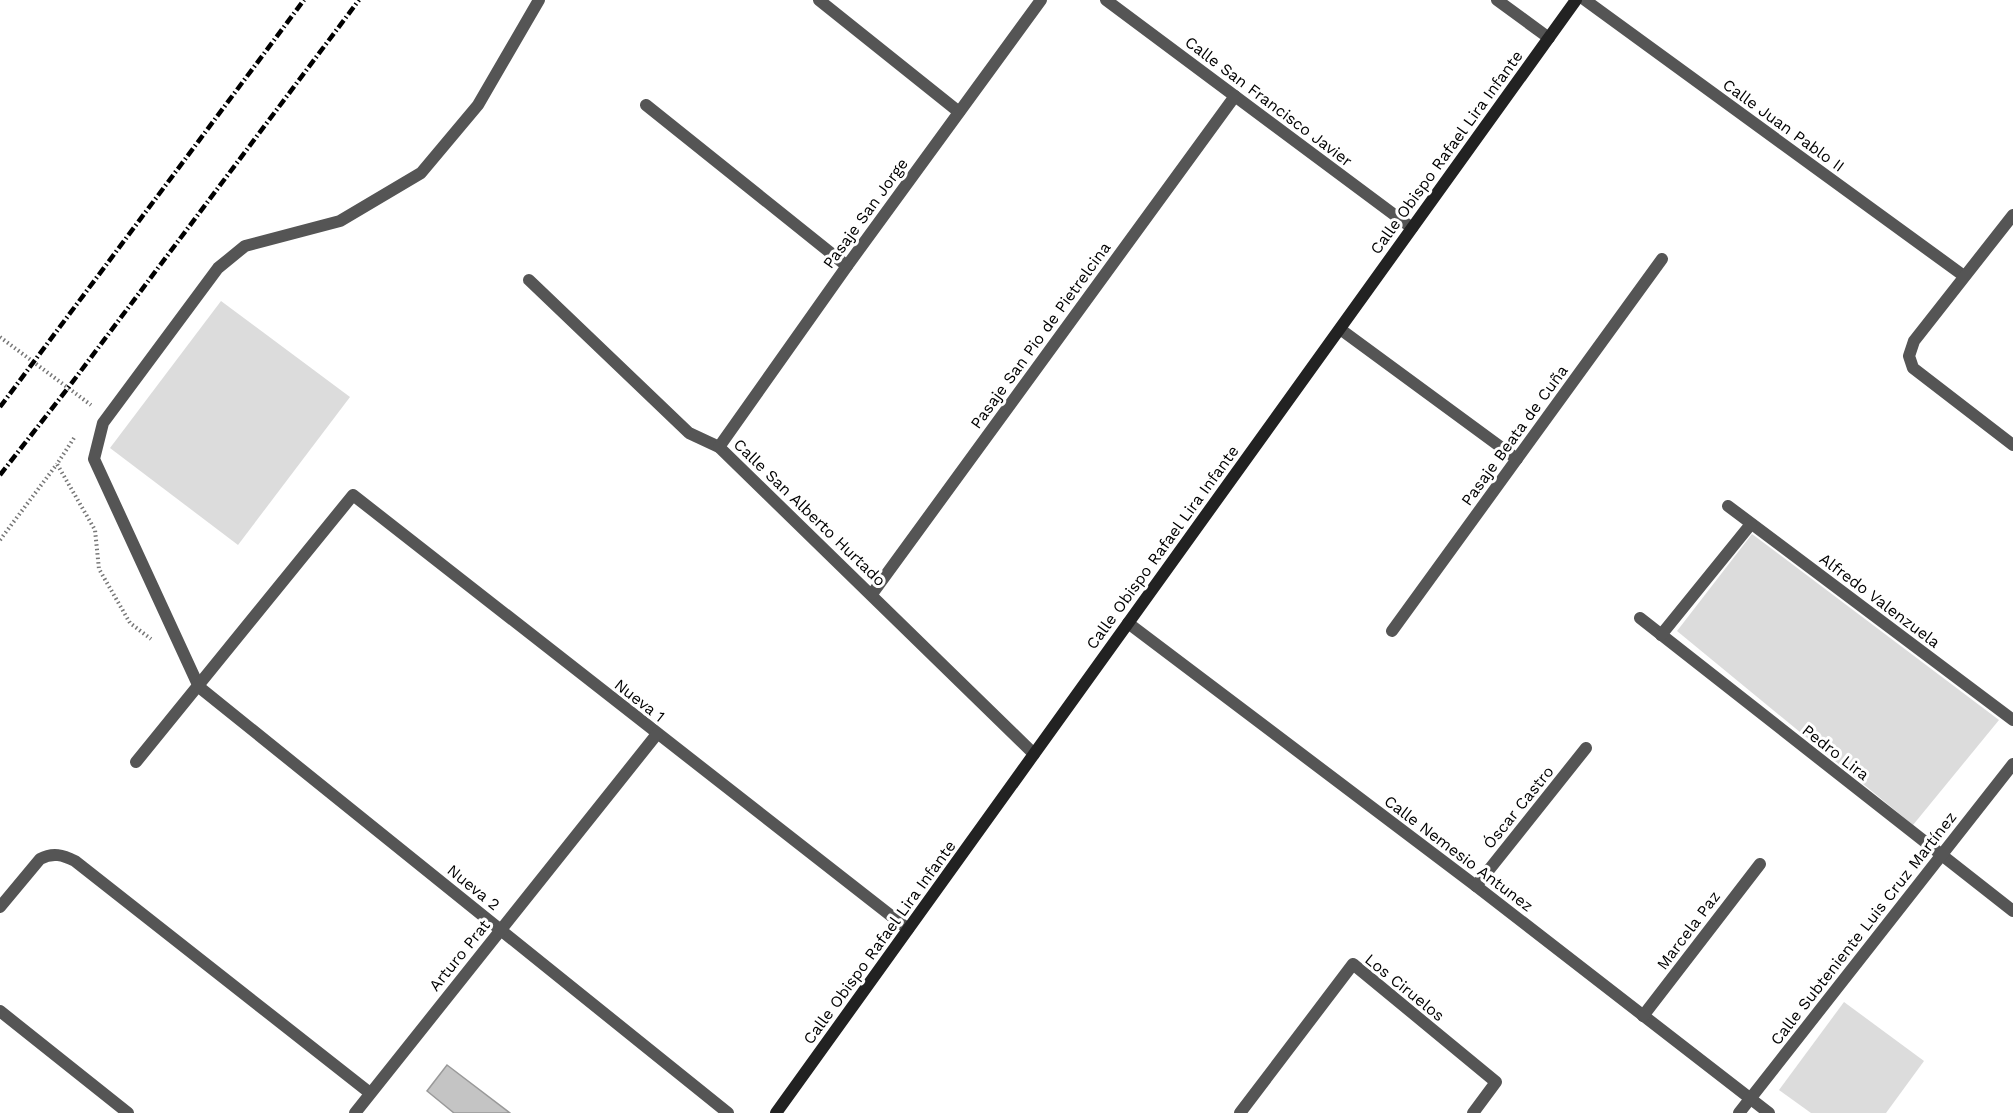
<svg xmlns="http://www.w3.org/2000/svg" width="2013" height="1113" font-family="'Work Sans',sans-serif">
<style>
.green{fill:#dcdcdc}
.building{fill:#c4c4c4;stroke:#999;stroke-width:1.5}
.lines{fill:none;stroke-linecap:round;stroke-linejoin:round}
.path{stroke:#777;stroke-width:4;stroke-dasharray:1.5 3;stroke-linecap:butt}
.lane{stroke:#555;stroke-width:12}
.street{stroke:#555;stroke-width:12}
.secondary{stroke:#222;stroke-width:12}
.rail{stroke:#000;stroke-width:4.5;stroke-dasharray:9 3 1.5 3;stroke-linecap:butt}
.labels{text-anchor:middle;stroke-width:6;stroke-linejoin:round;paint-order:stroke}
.street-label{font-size:16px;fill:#000;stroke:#fff}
</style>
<rect width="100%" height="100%" fill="#fff"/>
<!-- green -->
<g class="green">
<path d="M221,301l129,96 -112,148 -128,-97z"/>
<path d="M1752,534l247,186 -86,105 -236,-194z"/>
<path d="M1844,1002l80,59 -38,52h-75l-32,-23z"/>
</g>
<!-- building -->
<path class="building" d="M447,1065l63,48h-56l-27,-22z"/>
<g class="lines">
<!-- path -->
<g class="path">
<path d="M0,337l91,68"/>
<path d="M74,438l-17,26 38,66 4,39 31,54 21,16"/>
<path d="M0,540l57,-76"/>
</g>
<!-- lane -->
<path class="lane" d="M199,687l-105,-228 9,-36 115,-155 27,-22 95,-25 81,-48 57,-68 61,-105"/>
<!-- street -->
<g class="street">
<path d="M819,0l140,112"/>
<path d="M1106,0l306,228"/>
<path d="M1497,0l52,38"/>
<path d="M1585,0l379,276"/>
<path d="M646,105l201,161"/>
<path d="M2013,215l-99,126 -5,15 4,12 100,77"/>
<path d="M529,280l160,153 30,14 315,307"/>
<path d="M1340,329l177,130"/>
<path d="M719,447l128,-181 194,-266"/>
<path d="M1728,506l285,214"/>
<path d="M872,594l363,-498"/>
<path d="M1640,618l373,293"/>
<path d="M1128,623l348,263 293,227"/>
<path d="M1392,631l270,-372"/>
<path d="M1661,635l90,-111"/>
<path d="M199,687l529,426"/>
<path d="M136,762l217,-267 555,434"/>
<path d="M1476,886l110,-138"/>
<path d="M0,907l40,-48c13,-7 23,-4 35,2l295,232"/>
<path d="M0,1011l128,102"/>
<path d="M1643,1016l117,-152"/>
<path d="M355,1113l302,-379"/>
<path d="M1240,1113l113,-149 143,118 -23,31"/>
<path d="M1739,1113l274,-349"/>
</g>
<!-- secondary -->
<path class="secondary" d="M776,1113l800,-1113"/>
<!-- rail -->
<g class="rail">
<path d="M0,407l304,-407"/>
<path d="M0,475l68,-87 291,-388"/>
</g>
</g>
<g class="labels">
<!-- street labels -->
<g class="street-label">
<text transform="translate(1269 101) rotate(37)" y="6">Calle San Francisco Javier</text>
<text transform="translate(1784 125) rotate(36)" y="6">Calle Juan Pablo II</text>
<text transform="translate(1446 152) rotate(-54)" y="6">Calle Obispo Rafael Lira Infante</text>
<text transform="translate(865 213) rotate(-54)" y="6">Pasaje San Jorge</text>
<text transform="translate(1040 335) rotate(-54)" y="6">Pasaje San Pio de Pietrelcina</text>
<text transform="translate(1514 435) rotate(-54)" y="6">Pasaje Beata de Cuña</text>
<text transform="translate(810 512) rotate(44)" y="6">Calle San Alberto Hurtado</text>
<text transform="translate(1162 547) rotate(-54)" y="6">Calle Obispo Rafael Lira Infante</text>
<text transform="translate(1880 600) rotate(37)" y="6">Alfredo Valenzuela</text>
<text transform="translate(640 700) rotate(38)" y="6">Nueva 1</text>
<text transform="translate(1836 752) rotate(38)" y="6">Pedro Lira</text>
<text transform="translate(1518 807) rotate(-51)" y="6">Óscar Castro</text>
<text transform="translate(1459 853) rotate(37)" y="6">Calle Nemesio Antunez</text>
<text transform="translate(474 887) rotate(39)" y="6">Nueva 2</text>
<text transform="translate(1863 928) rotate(-52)" y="6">Calle Subteniente Luis Cruz Martínez</text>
<text transform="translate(1688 930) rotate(-53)" y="6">Marcela Paz</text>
<text transform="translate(879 942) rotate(-54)" y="6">Calle Obispo Rafael Lira Infante</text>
<text transform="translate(459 955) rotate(-51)" y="6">Arturo Prat</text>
<text transform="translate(1405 987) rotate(39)" y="6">Los Ciruelos</text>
</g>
</g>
</svg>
